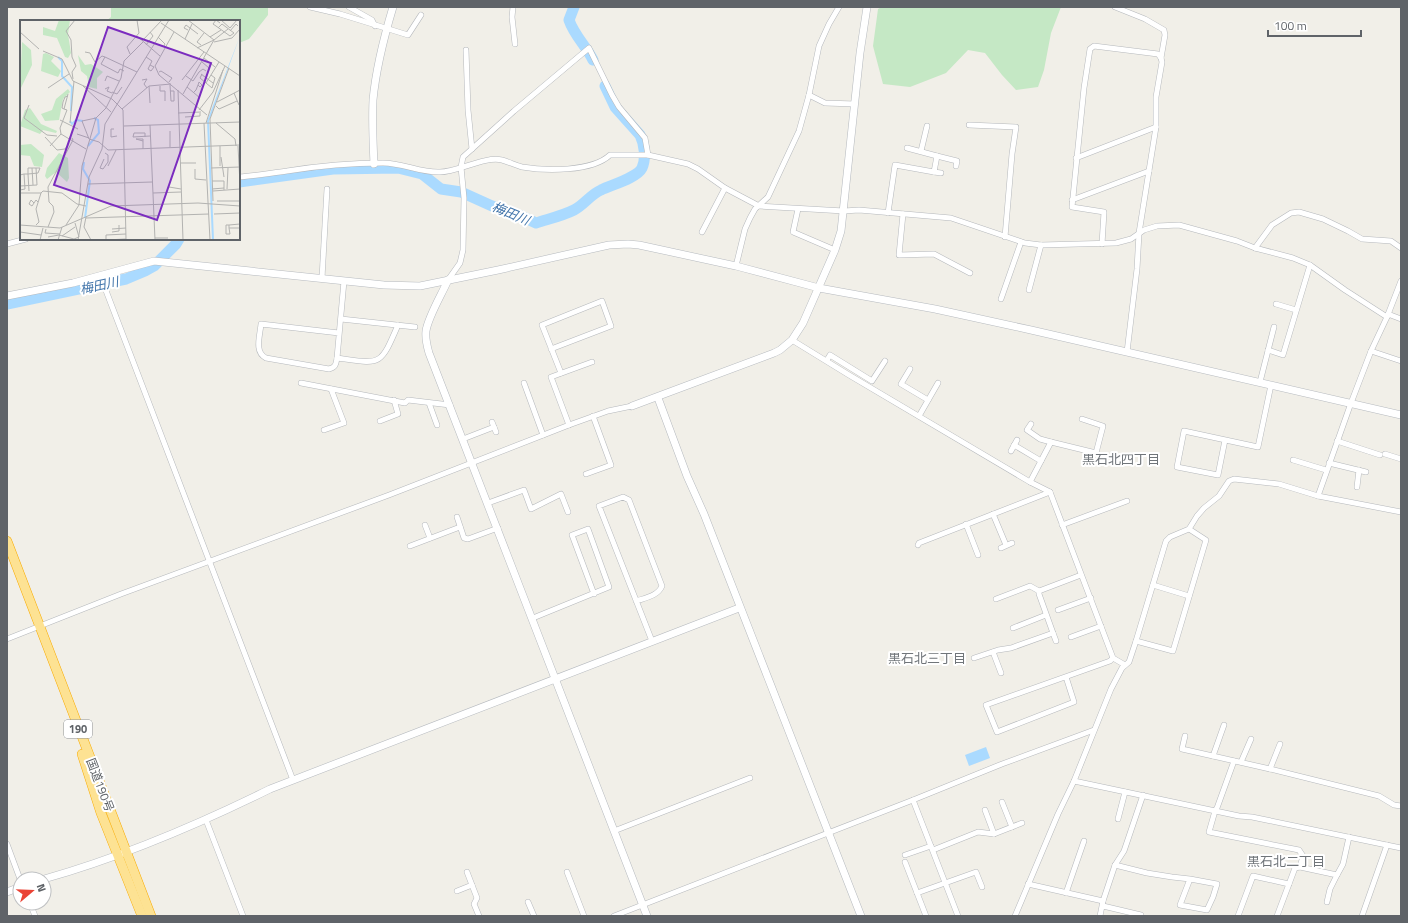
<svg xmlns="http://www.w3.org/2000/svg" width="1408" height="923" font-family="'Titillium Web','Noto Sans JP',sans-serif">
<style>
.green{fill:#c5e8c5}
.water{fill:#aadaff}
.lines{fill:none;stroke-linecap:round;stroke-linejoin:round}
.river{stroke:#aadaff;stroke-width:11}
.street-casing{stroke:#b5b8bc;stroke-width:6}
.secondary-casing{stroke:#b6babf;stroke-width:8}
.highway-casing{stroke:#f9ab00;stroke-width:10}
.street{stroke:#fff;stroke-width:5}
.secondary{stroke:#fff;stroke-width:7}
.highway{stroke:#fde293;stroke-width:9}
.labels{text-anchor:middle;stroke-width:4;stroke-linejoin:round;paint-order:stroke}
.shield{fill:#fff;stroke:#8f9295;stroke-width:1}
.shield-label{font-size:11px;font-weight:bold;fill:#5f6368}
.street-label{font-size:12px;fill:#5f6368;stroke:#fff}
.water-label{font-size:13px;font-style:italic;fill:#4174aa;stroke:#fff}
.neighbourhood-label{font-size:13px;fill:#70757a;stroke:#fff}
.inset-river{fill:none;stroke:#aadaff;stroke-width:2}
.inset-road{fill:none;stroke:#b3b3b1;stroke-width:1}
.view{fill:#7b2cbf;fill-opacity:0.15;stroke:#7b2cbf;stroke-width:2}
.inset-edge{fill:none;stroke:#5f6368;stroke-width:2}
</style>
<rect width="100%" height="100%" fill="#f1efe8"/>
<!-- green -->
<g class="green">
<path d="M111,7h157v8l-19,24 -10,4v-22h-133l5,-4z"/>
<path d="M882,7h179l-10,26 -7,37 -6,17 -22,3 -14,-15 -17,-22 -17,-3 -22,23 -36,14 -27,-3 -10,-38 5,-37z"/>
</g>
<!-- water -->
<path class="water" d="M986,747l4,11 -21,8 -4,-11z"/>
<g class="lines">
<!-- river -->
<g class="river">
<path d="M574,7l-5,13c5,15 17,26 24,40"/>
<path d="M239,182l94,-13 65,-1 24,6 19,15 20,3 31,14 29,10 15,7c12,-4 26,-7 38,-13 10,-5 17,-16 27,-20 10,-5 36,-12 41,-22 4,-9 3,-23 -2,-33l-25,-28 -10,-21"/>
<path d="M7,304l119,-25 19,-8 9,-5 22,-22 3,-5"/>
</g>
<defs>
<g id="street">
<path d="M310,7l30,7 68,21 13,-20"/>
<path d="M349,7l23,13 3,6"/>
<path d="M513,7l-1,10 3,27"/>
<path d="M1115,7l30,12 19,11 1,5 -4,23"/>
<path d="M466,50l2,60 4,39"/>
<path d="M809,95l16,8 30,1"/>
<path d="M969,125l47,2 -4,27 -7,83"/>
<path d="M921,151l6,-25"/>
<path d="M937,156l20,5 -1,5"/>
<path d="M1076,158l80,-31"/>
<path d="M934,172l7,1"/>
<path d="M239,177c16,-1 32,-4 48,-6 31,-5 65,-8 96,-8 20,0 38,10 57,9 18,0 44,-16 62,-12 7,2 13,5 20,7 23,4 70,5 88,-12h38l40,9 10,5 27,19 34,18 85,5 15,-1 92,8 74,25 16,2 75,-2 15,-4 13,-9 13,-4 22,-1 58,16 18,7 38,10 17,7 35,25 42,27"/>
<path d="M1072,200l77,-29"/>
<path d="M798,209l-5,23 42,18"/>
<path d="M888,213l7,-48 39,7 3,-16 -30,-8"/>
<path d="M903,214l-4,41 35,-1 36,19"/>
<path d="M702,232l23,-44"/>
<path d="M7,244l19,-5"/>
<path d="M1102,244l2,-32 -32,-5 12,-119 6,-39 4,-3 64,8 3,4 1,4 -6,35v30l-17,106 -2,36 -10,83"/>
<path d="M1255,248l17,-23 19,-12 8,-1 24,7 25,12 14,8 29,2 10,7"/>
<path d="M736,266l9,-37 5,-11 5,-9 13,-12 31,-66 10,-36 10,-49 10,-22 10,-17"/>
<path d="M100,275l193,505"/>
<path d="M322,278l5,-89"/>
<path d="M448,280l12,-17 3,-13 1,-52 -3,-31 2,-10 51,-46 75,-63 23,47 7,12 26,31 3,17"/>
<path d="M1029,290l12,-45"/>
<path d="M1001,299l20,-57"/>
<path d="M1276,304l20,6"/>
<path d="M1388,314l13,5"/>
<path d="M341,319l74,8"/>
<path d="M339,333l-78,-9c-1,12 -7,28 5,34l63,11c7,-2 7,-5 8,-11l7,-77"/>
<path d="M792,340l57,35 181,107 20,10 63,166 12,7"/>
<path d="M551,349l60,-23 -9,-25 -60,24 19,48"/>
<path d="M1268,350l15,5 27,-90"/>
<path d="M1371,351l30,10"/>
<path d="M337,358c44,6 43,9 61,-33"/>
<path d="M827,360l3,-5 42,26 13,-20"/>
<path d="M910,369l-9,15 27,16"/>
<path d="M1260,382l14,-55"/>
<path d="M301,383l104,20 3,-3 42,5"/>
<path d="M524,383l19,52"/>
<path d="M429,403l8,22"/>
<path d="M919,416l19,-33"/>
<path d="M380,421l18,-7 -4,-14"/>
<path d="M492,422l4,10"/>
<path d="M1031,424l-4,6 13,9 11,3"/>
<path d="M569,425l-18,-48 41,-15"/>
<path d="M324,430l20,-7 -13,-34"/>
<path d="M463,439l31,-12"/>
<path d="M1225,440l-7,35 -41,-8 7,-36 74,16 13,-62"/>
<path d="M1337,441l43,14"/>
<path d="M1014,445l27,16"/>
<path d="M1011,451l6,-11"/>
<path d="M1385,454l16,5"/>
<path d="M1293,460l33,10"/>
<path d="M1329,463l37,9"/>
<path d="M586,474l25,-9 -18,-49"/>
<path d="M1030,482l21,-40 45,11 7,-27 -21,-7"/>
<path d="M1357,487l2,-17"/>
<path d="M1318,496l33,-93 20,-52 16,-34 14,-36"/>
<path d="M488,503l36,-13 7,19 30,-15 7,18"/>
<path d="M993,514l13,31"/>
<path d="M457,517l7,21 4,1 30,-11"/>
<path d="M966,524l12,31"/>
<path d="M425,525l5,13"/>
<path d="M1062,525l65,-24"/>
<path d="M918,545l1,-2 131,-51"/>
<path d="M410,546l50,-19"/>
<path d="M1001,548l11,-5"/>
<path d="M1153,585l36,11"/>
<path d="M996,599l34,-13 9,5"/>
<path d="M636,601c9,-3 22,-5 26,-15l-33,-86 -6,-3 -24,9 53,135"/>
<path d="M1058,610l33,-12"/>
<path d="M533,618l76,-31 -21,-58 -16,6 22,59"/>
<path d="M1013,628l33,-13"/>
<path d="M1053,633l3,8"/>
<path d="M1071,637l30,-11"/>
<path d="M7,639l114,-45 268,-99 180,-70 39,-14 24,-5"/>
<path d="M1136,641l37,10 33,-111 -17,-11"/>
<path d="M993,652l8,21"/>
<path d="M974,658l24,-8 13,-2 42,-15 -14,-39v-3l42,-16"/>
<path d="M1066,677l8,25 -77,30 -11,-27 124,-44 3,-3"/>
<path d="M1185,736l-3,13 88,20 109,27 15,9 7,1"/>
<path d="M1213,756l11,-31"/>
<path d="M1234,761l-17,47 -2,3 -6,21 90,18 4,6 -3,11 37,8 -7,14 -3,13"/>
<path d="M1241,762l10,-23"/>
<path d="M1270,769l10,-25"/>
<path d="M1074,781l165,35 13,1 149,31"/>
<path d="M913,800l45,116"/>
<path d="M1002,802l10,25"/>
<path d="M985,810l9,24"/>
<path d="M1118,819l7,-27"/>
<path d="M206,820l37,96"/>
<path d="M614,831l136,-53"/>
<path d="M7,844l13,35"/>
<path d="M933,850l45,-18 16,2 28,-11"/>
<path d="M905,855l26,-9"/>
<path d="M905,862l21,54"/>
<path d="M1115,865l32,8 25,4 18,2 27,5 -4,13 -6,13 -27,-5 10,-26"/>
<path d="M467,872l10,26 -3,6 5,12"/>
<path d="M567,872l17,44"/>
<path d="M1337,875l6,-11 6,-27"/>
<path d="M1028,884l75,17"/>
<path d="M457,891l15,-6"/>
<path d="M917,893l59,-21 6,15"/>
<path d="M1066,893l18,-52"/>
<path d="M528,902l6,14"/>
<path d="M30,903l5,13"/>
<path d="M1103,906l38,9v1"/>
<path d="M614,916l299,-116 89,-36 92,-34"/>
<path d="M1015,916l43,-102 16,-33 37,-92 11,-21 7,-6 7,-21 30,-100 4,-4 19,-8 8,-13 7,-8 15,-12 10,-15 5,-2 45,5 39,12 83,16"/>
<path d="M1100,916l3,-15 12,-36 9,-14 19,-56"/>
<path d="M1238,916l15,-40 36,8"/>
<path d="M1277,916l18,-48 5,-1"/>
<path d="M1362,916l25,-71"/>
</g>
<g id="secondary">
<path d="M374,164c-1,-21 -2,-43 -1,-64 3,-32 11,-63 20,-93"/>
<path d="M448,280c-6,14 -20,37 -22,51 -1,8 1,15 3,22l218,563"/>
<path d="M7,296l66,-13 81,-22 230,24 36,1 78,-16 111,-25 19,-1 11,1 97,21 83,22 116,21 96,21 370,85"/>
<path d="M658,398l29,78 17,38 157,402"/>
<path d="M632,406l142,-53 6,-3 12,-10 11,-17 32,-73 6,-19 19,-178 7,-46"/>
<path d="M44,879c78,-22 153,-54 226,-90l469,-181"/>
<path d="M7,892l13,-5"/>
</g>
<g id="highway">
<path d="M7,541l144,375"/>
<path d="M82,754l19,59 41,103"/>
</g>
</defs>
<!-- street casing -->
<use href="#street" class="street-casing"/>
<!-- secondary casing -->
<use href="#secondary" class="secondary-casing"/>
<!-- highway casing -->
<use href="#highway" class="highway-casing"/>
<!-- street -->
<use href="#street" class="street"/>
<!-- secondary -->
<use href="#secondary" class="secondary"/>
<!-- highway -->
<use href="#highway" class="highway"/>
</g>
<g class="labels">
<!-- shield labels -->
<rect class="shield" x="64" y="720" width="28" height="18" rx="3"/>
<g class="shield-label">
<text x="78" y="733">190</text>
</g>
<!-- street labels -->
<g class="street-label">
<text transform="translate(100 785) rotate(69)" y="4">国道190号</text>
</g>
<!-- water labels -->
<g class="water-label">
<text transform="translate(511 213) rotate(23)" y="5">梅田川</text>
<text transform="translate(99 285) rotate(-12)" y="5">梅田川</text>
</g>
<!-- neighbourhood labels -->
<g class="neighbourhood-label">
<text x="1121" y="464">黒石北四丁目</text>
<text x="927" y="663">黒石北三丁目</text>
<text x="1286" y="866">黒石北二丁目</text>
</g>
</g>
<!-- overview -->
<g transform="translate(20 20)">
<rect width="220" height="220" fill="#f1efe8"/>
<path d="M39,0h11l-2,14 3,19 -3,5 -3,-1 -8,-19 -14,-3v-8l12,4zM2,22l9,8 1,15 -12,25zM26,33l8,4 -3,4 10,10 -3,6 -17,-6 2,-17zM58,35l7,10 6,-1 12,8 -6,6v11l-8,-2 -2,-11 -6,-5zM48,69l2,3 -7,7 -4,21 -14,1 -4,-7 11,-4 4,-11zM10,88l11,16 16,7 -1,2 -13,-3 -3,4 -20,-8 5,-16zM11,124l13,11 -2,12 -8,-1 -4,-10 -10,-1v-10zM39,133l9,5 1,20 -2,4 -11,-10 -9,7 -2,-3 2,-8z" fill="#c5e8c5"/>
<path d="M220,16l-31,85 5,119h-2l-5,-119z" fill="#aadaff"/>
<path class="inset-river" d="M38,37l4,4v15l10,11 -1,24M50,101l2,3 4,-4 7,1M68,126l11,-13 -1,-13 -4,-2M64,142l-1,7 7,12 -5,37"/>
<path class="inset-road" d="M168,0l26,20M201,0l9,8 7,-8M141,3l79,53M198,8l4,-4 12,9 -4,3 -14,-10 -3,-2 3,-4 4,3M168,10l-4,-2 2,-3 12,9M210,11l6,-7 2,2M0,12l19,17M154,12l-19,34 4,9 48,40M117,16l23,20M138,17l7,7 -1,2M190,17l11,-7M165,19l7,-15M122,21l20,-21M194,22l18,-4 8,-9M126,25l7,-9 -3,-4M181,25l-4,-3 7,-9M177,28l17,-8 14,-11M23,31l19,8 11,22 39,18 11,11 3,129 -20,1M65,32l5,1 5,9 7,-6 3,1M110,34l-3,-7 12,-14 -2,-13M126,37l6,4 -4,8 3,2 3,-4 -4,-2M184,38l11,9M182,42l7,6 2,-4M104,51l-4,-2 -2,4 -17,-9 4,-7 32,15M139,52l2,-1 11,7 -3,4M181,54l12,9M182,54l-2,4 12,10 3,-10 -4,-3M166,56l7,5 6,-9 4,-3 3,2M53,59l-1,-7 4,-6 -4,-9 -1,-17 -5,-9 9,-11M122,60l5,-1 -3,5 3,4M162,60l22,-28M85,61l2,-5 12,5M186,63l13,-21M150,65l1,16M63,66l28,26M129,66l1,17M140,66v5h5v10M167,67l13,11M28,68l21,-14M85,69l4,-2 -2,4 5,2M158,70l5,150M150,71h4v10h-3M92,72l5,2 5,-7M173,73l3,-3 2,-5 1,-3 3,3 -2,2 -2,-2M214,73l5,12M163,74l31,-54M197,82l23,-12M9,85l-5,13 23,17 10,1M196,86l3,3 18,-8M44,89l-2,-1 1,-6 2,-5 3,-1M102,89l27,-23 22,-2M47,90l-7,18 1,6 25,15M47,90l-3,-1 4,-15M179,90l14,-18 12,-26M158,93l23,-1M165,97l15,-1v-3M76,98l-14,3 7,18 10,3 9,8 132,-5M40,100l18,9M50,103l4,-42M184,103l4,79M186,103l17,-53M196,103l19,16 1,7M130,105l5,115M104,106l116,-4M94,109h-3v8l6,-1M150,111v16M57,114l12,4M25,117l12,13 8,-1 3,-4M113,117l1,-4h11v4M113,117l17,-1M123,121l-7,-2h7v10M30,126l11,-12M218,126l2,38M201,137l3,20M84,139l-4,9 3,1 5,-7v-7l-3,-2M160,143h16M88,146l8,-16M200,146v-20M12,148l1,17M191,148l29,-1M175,149v10l11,1M0,155l4,-1h4l10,-1 2,-5h-12v6l1,17M192,161h12v9M68,164l64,-2M0,166l17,-1 -1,-17M149,167l12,2M192,169l12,-1M207,169l1,-21M0,170l5,-1 -1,-15M193,171l27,-2M0,173h21l2,-2 19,2 15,11 9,2M133,173l28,-1M193,181l-3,-82 19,-51M197,181h23M188,182l2,38M14,183l-3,-3 -2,4 3,2 4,-6 2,2M194,194l26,-1M66,197l-2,10 7,13M66,198l123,-4M55,203l4,14M220,204l-11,1v3h11M0,205l40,3 51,-22 87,-3 42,3M16,205l3,-3 -3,-13 5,-16M46,205l13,-20 3,-39 14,-48 10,-10 15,-30 3,-17 19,-19M209,205h-3v9h4l-1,-6M28,207l6,-15 -1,-6 -4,-4 -1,-15 25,-47 -1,-2M26,209l-1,4 15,1M92,209l14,-1M0,212l21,3M92,212l7,-1v-6M42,216l13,-9M28,217l11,-2 15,4 5,-2M135,218h13M86,219v-4l20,-1M20,220l3,-12M38,220l4,-13M58,220l11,-63 13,-28 3,-25 64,-104"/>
<path class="view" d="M88,7l103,36 -54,157 -103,-35z"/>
<rect width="220" height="220" class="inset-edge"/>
</g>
<!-- border -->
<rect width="1408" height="923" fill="none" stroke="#5f6368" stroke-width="16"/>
<!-- north arrow -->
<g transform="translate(32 891) rotate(71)"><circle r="19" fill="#ffffff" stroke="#bfc1c3"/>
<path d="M0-3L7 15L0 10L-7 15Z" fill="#ea4335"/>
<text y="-6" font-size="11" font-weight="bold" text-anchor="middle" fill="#5f6368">N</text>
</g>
<!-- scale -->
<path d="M1268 30v6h93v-6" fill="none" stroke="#5f6368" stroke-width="2"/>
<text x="1274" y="30" font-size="12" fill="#5f6368" stroke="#ffffff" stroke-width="3" paint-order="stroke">100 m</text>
</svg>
